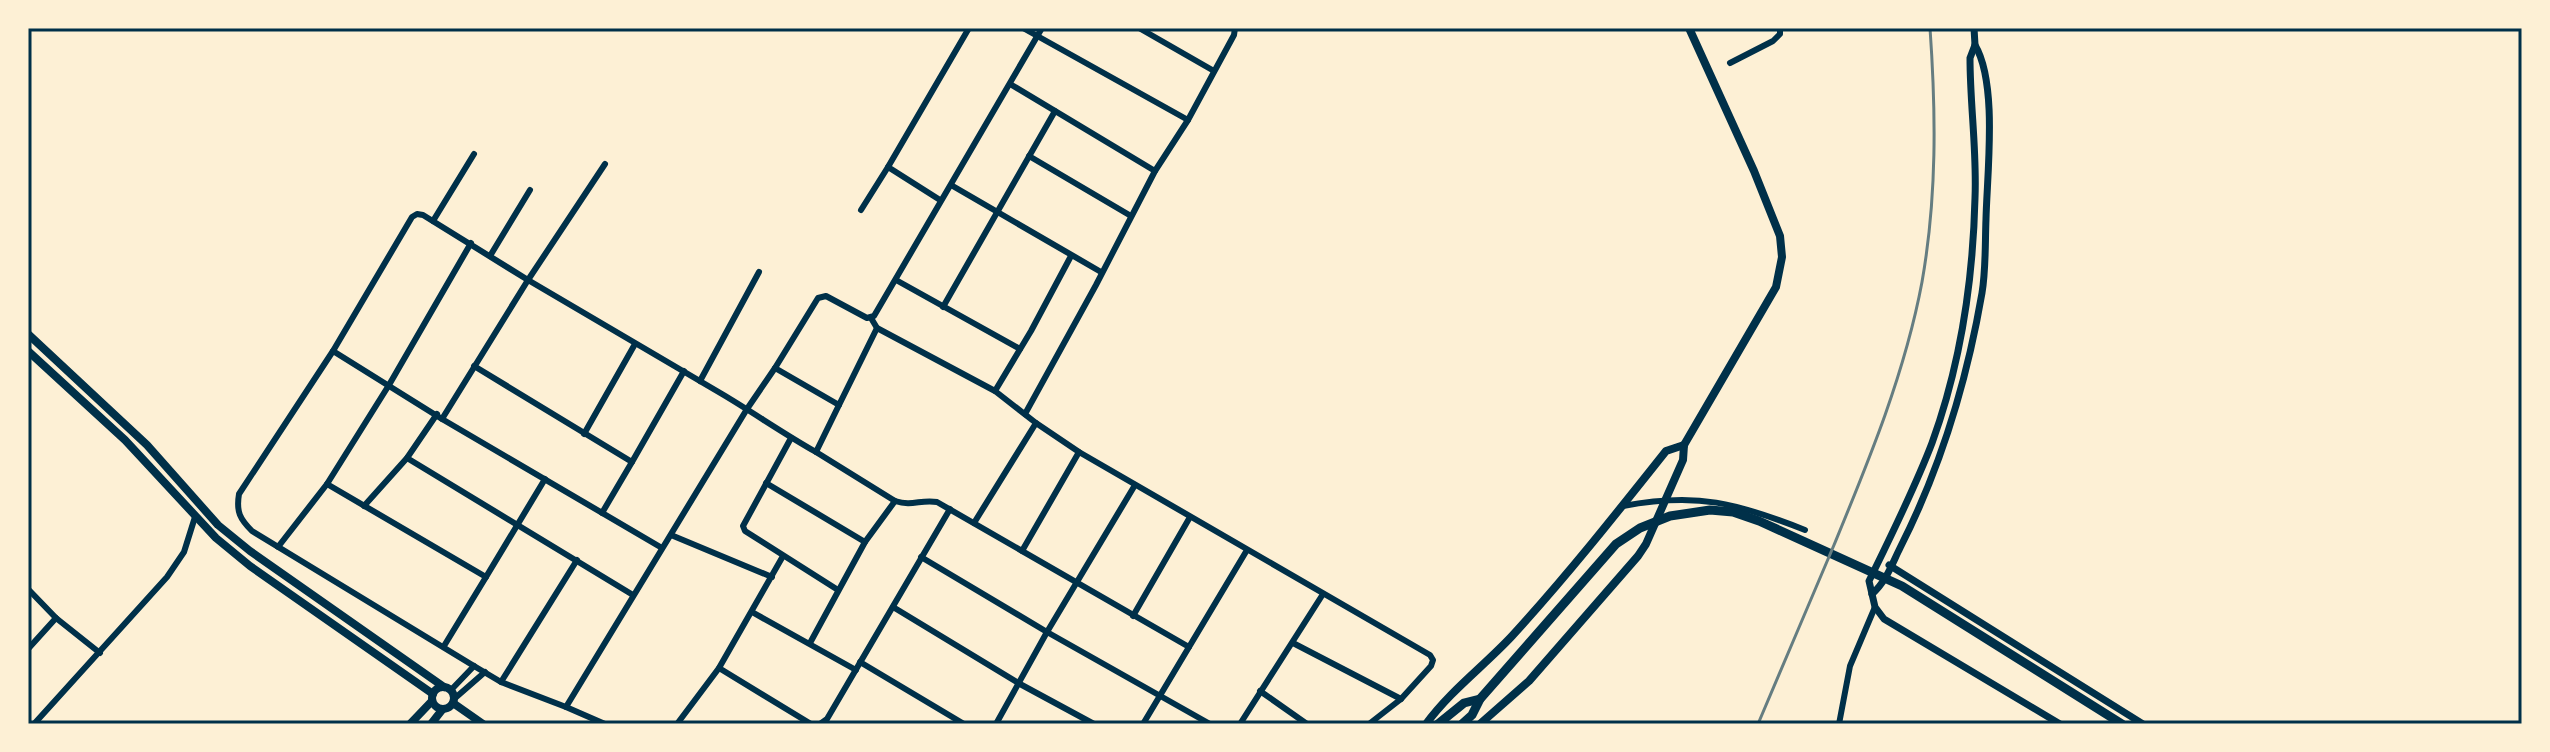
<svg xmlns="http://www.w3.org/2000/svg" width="2550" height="752" font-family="'Work Sans',sans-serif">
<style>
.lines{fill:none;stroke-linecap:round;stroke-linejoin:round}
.minor{stroke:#003049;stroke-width:6}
.tertiary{stroke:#003049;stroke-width:7}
.secondary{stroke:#003049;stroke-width:8}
.primary{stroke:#003049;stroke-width:9}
.rail{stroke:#657d81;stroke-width:3}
.neatline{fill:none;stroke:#003049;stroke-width:3}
</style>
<rect width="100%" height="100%" fill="#fdf0d5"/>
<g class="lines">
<!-- minor -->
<g class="minor">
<path d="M1023,28l165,92"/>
<path d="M1139,28l75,43"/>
<path d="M1730,63l43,-22 7,-7v-6"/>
<path d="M1010,84l145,87"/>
<path d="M1029,156l102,60"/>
<path d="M951,185l150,87"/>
<path d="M940,200l-52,-33 81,-139"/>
<path d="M861,210l27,-43"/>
<path d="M433,221l41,-67"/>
<path d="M490,256l40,-66"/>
<path d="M896,280l124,69"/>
<path d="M943,307l112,-196"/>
<path d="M871,318l6,10 118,63 41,32 43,29 351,203 3,5 -2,6 -30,33 -32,25"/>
<path d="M333,351l109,68 220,129"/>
<path d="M474,366l158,96 -30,51"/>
<path d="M775,368l64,37 38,-77"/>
<path d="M700,381l59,-109"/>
<path d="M995,391l36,-60 40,-75"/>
<path d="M839,405l-23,47c-32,-18 -62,-39 -94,-58l-194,-114 -105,-65 -6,-1 -5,3 -79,134 -94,143c-3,18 1,25 13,37l222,135 27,16 65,25 181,-298 28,-41 43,-70 8,-2 41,22 7,-2 168,-288"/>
<path d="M1025,414l71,-129 59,-114 33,-51 46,-85 1,-7"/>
<path d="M442,419l86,-139 77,-116"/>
<path d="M584,434l51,-90"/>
<path d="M791,438l-48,88 2,5 93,59"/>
<path d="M816,452l79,49c18,6 25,-2 42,1l252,145"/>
<path d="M407,458l226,137"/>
<path d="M632,462l52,-91"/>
<path d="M766,483l99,59"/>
<path d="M327,484l159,93 -42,69"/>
<path d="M364,506l43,-48 30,-44"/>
<path d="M1623,506c74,-14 114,-3 182,24"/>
<path d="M974,523l62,-100"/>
<path d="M671,535l101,42"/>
<path d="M278,547l49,-63 62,-99 82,-142"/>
<path d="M1022,551l57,-99"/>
<path d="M921,557l126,75 163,92"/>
<path d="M486,577l59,-98"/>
<path d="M28,589l28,29 44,35"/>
<path d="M893,607l127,77 74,40"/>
<path d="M752,612l104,58"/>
<path d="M1133,616l57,-99"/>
<path d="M810,643l55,-101 30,-41"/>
<path d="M1293,643l108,56"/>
<path d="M28,649l28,-31"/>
<path d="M860,662l104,62"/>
<path d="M719,668l92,56"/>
<path d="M501,682l76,-122"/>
<path d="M451,690l23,-24"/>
<path d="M1260,691l47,33"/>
<path d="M454,699l31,-27"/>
<path d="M566,707l39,17"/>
<path d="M34,724l133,-147 17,-25 11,-35"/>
<path d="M677,724l42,-56 64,-112"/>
<path d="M820,724l7,-5 123,-210"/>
<path d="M996,724l51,-92 88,-147"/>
<path d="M1143,724l104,-174"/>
<path d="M1240,724l83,-130"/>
<path d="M1839,724l11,-58 25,-59"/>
</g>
<!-- tertiary -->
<g class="tertiary">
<path d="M1974,28l1,17 -5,13c0,47 7,93 5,140 -2,82 -15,168 -43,245 -18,47 -41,93 -63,138l6,26 9,12 176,105"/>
<path d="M1889,565l254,159"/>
<path d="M1872,594c14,-12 20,-30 28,-46 40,-79 67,-168 82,-255 4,-24 3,-50 4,-74 1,-46 12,-135 -11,-174"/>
</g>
<!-- secondary -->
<g class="secondary">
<path d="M28,334l119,111 71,80 32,26 194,136"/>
<path d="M28,351l97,89 91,98 34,28 183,128"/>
<circle cx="443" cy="698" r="11"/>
<path d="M453,703l30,21"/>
<path d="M410,724l22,-23"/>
<path d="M431,724l11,-14"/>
<path d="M1426,724c24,-33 58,-58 86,-88 54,-59 104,-122 154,-185l18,-6"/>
<path d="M1480,724l49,-43 109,-125 8,-12 37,-84 1,-15 92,-158 6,-30 -2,-21 -26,-65 -65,-143"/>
</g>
<!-- primary -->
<g class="primary">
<path d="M1438,724l26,-21 16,-4"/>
<path d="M1462,724l10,-9 8,-16 136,-155 24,-16 30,-12 40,-6 23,2 26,9 143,65 220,138"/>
</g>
<!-- rail -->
<path class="rail" d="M1758,724c25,-60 51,-119 76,-179 35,-85 71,-172 88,-263 15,-85 14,-169 8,-254"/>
</g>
<!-- border -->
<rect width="2550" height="752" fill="none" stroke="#fdf0d5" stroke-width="60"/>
<rect x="30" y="30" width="2490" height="692" class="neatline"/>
</svg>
